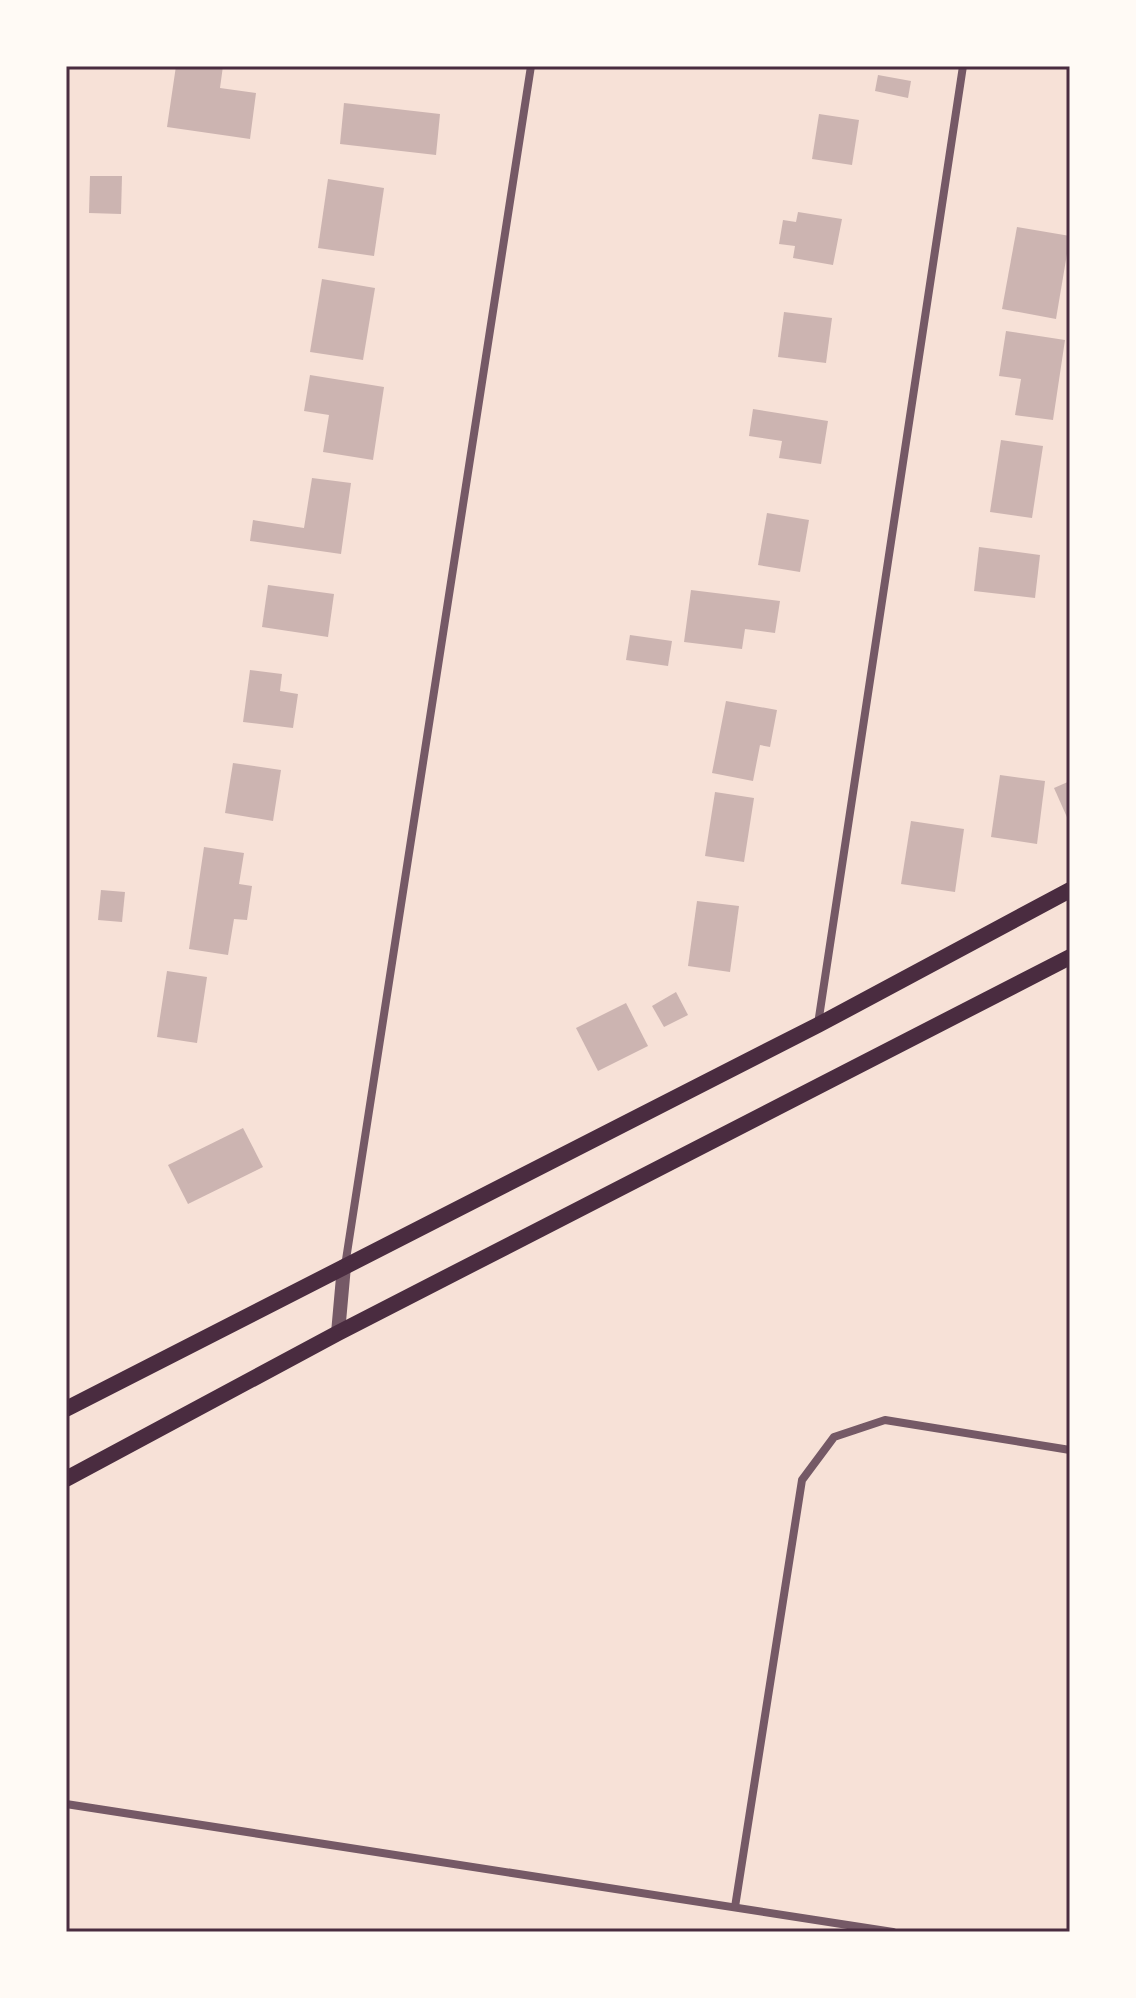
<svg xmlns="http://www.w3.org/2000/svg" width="1136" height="1998" font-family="'PT Serif',serif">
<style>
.building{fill:#ccb4b1}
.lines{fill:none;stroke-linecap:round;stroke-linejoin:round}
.minor{stroke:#755966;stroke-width:8}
.tertiary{stroke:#755966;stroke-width:14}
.secondary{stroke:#4a2c40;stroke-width:16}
.neatline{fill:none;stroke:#4a2c40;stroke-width:3}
</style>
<rect width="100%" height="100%" fill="#f7e1d7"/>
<!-- building -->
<g class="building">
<path d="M176,66h47l-3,22 36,5 -6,46 -83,-12z"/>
<path d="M878,75l33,6 -3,17 -33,-7z"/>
<path d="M344,103l96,11 -4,41 -96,-11z"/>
<path d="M819,114l40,6 -7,45 -40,-6z"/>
<path d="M90,176h32l-1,38 -32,-1z"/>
<path d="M328,179l56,9 -10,68 -56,-8z"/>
<path d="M798,212l44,7 -9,46 -40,-7 2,-12 -16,-2 4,-24 13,2z"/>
<path d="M1017,227l53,9 -14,83 -54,-10z"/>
<path d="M322,279l53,9 -12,72 -53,-8z"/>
<path d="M784,312l48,6 -6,45 -48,-6z"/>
<path d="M1006,331l59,9 -12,80 -38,-5 6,-36 -22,-3z"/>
<path d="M310,375l74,12 -11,73 -50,-8 6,-37 -25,-4z"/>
<path d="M753,409l75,12 -7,43 -42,-6 3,-17 -33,-5z"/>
<path d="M1001,440l42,6 -11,72 -42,-6z"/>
<path d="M312,478l39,5 -10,71 -91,-13 3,-21 51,8z"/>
<path d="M767,513l42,7 -9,52 -42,-7z"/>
<path d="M979,547l61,8 -5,43 -61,-7z"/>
<path d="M268,585l66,9 -6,43 -66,-10z"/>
<path d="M691,590l89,11 -5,32 -30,-4 -3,20 -58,-7z"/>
<path d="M630,635l42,6 -4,25 -42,-6z"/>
<path d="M250,670l32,4 -2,17 18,3 -5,34 -50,-6z"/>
<path d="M726,701l51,9 -7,37 -10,-2 -7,36 -41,-8z"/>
<path d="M233,763l48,7 -8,51 -48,-8z"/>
<path d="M1000,775l45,6 -8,63 -46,-7z"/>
<path d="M1070,781v43l-16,-36z"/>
<path d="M715,792l39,6 -10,64 -39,-6z"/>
<path d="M911,821l53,8 -9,63 -54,-8z"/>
<path d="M204,847l40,6 -5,31 13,2 -5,34 -13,-1 -6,36 -39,-6z"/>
<path d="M101,890l24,2 -3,30 -24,-2z"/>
<path d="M697,901l42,5 -9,66 -42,-6z"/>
<path d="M167,971l40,6 -10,66 -40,-6z"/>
<path d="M676,992l12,23 -24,12 -12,-21z"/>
<path d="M626,1003l22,43 -50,25 -22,-43z"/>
<path d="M243,1128l20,39 -75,37 -20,-39z"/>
</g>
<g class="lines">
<!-- minor -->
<g class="minor">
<path d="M818,1024l145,-958"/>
<path d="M345,1266l186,-1200"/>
<path d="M66,1804l827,128"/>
<path d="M735,1907l67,-427 32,-43 51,-17 185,30"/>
</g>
<!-- tertiary -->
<path class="tertiary" d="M338,1333l6,-67"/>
<!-- secondary -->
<g class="secondary">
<path d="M66,1409l752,-384 252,-135"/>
<path d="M66,1479l272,-146 732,-376"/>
</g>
</g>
<!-- border -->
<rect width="1136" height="1998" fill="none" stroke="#fffaf5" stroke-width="136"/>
<rect x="68" y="68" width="1000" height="1862" class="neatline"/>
</svg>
